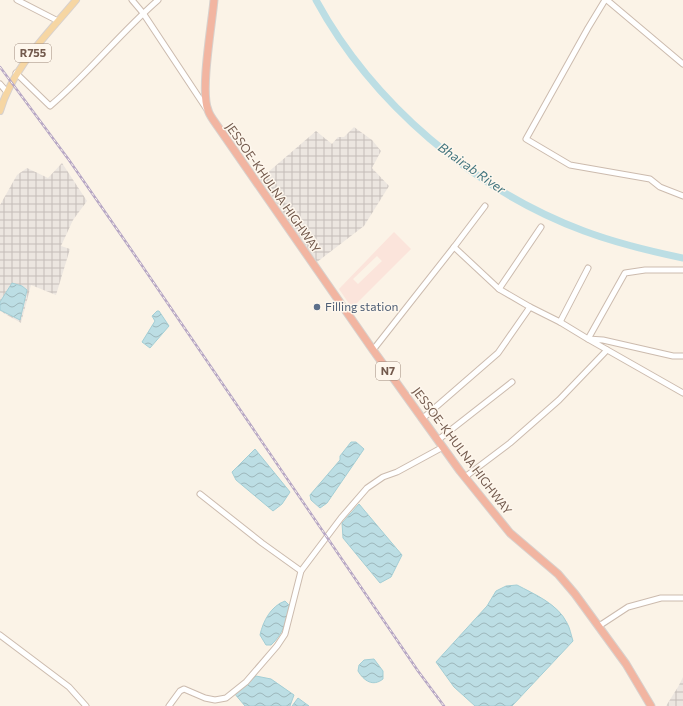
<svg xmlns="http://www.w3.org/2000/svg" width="683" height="706" font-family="Commissioner,sans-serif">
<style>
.commercial{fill:#fbe4db;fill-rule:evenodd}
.industrial{fill:url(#industrial-grid)}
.water{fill:url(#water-waves);stroke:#a3ced5}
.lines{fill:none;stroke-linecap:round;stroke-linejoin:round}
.river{stroke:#bcdee4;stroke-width:7}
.minor-casing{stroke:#ccbbae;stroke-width:7}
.major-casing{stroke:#d8d1cd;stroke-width:8}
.highway-casing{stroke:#d8d1cd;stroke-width:9}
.minor{stroke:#fff;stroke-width:5}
.major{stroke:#f6d6a3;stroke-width:6}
.highway{stroke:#f2b5a1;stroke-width:7}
.rail-casing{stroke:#b6a6c4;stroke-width:2.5}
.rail{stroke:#fef7ed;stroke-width:1;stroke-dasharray:3;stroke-linecap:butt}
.service-dot{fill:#5c6f8a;stroke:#fef7ed;stroke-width:1.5}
.labels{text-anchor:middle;stroke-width:3;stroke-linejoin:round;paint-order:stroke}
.shield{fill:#fef7ed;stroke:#9d897d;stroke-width:1}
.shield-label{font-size:11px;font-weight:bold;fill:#735a4d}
.street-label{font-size:12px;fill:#735a4d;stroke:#fef7ed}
.service-label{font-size:12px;fill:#4e5e75;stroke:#fef7ed;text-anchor:start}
.water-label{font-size:13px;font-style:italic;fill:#44767f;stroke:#fef7ed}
</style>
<defs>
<pattern id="industrial-grid" width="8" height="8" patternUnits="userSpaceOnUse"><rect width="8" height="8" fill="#ece6e0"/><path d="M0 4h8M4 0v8" fill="none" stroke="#c4bdb8"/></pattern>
<pattern id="water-waves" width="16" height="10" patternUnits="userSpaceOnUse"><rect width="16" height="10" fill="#bcdee4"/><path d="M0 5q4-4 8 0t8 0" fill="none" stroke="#9db7bb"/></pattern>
</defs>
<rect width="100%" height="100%" fill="#fbf3e7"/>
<!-- commercial -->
<path class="commercial" d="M394,232l17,17 -59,59 -13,-19zM377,256l5,5 -24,23 -5,-5z"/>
<!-- industrial -->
<g class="industrial">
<path d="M354,127l18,13 9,11 -9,17 17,18 -25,40 -47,36 -58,-85 7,-3 50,-43 16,13 6,-7h6z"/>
<path d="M62,163l25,38 -14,19 -12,26 9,3 -14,46 -25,-10 -10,38 -21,-12v-106l17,-30 10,-7 21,10z"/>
<path d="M683,677v29h-17l12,-19z"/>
</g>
<!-- water -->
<g class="water">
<path d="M12,283l10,3 5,4 -7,30 -20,-10v-8z"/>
<path d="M157,311h2l10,15 -19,22 -8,-6 13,-21 -3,-5z"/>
<path d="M351,442h5l8,7 -37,54 -7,5 -9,-8 -1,-5 30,-35v-4z"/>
<path d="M255,449l35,43 -8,12 -9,7 -37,-31 -4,-8z"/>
<path d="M359,504l43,51 -11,22 -11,6 -37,-45 -1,-15z"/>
<path d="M517,585c17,9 41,19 50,38 3,5 4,12 6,18l-61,65h-37l-21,-19 -18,-25 51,-56 9,-15 10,-5z"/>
<path d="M285,601l4,4c-2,16 -6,29 -18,40h-5l-6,-10c3,-14 11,-29 25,-34z"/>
<path d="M374,659l9,12v8c-10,8 -19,2 -25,-8l1,-6 5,-5z"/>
<path d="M256,676l15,3 23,16 -4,11h-45l-11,-13z"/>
<path d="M298,698l11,8h-17z"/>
</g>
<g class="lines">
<!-- river -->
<path class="river" d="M316,0c56,103 158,190 268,231 32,12 65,20 99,27"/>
<defs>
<g id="minor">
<path d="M17,0l41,21"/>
<path d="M132,0l11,13 63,95"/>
<path d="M605,0l-17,28 -62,111 44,26 80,14 10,8 23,9"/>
<path d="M607,0l76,64"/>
<path d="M16,73l34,33c39,-33 70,-73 108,-106"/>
<path d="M0,84l6,7"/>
<path d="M454,247l31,-41"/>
<path d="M530,307l30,15 28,-54"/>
<path d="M560,322l28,17 37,-66 20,-3h38"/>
<path d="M373,350l81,-103 45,42"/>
<path d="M683,356h-10l-70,-16 -15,-1 95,54"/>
<path d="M422,419l76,-66 32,-46 -31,-18 42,-62"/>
<path d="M438,440l74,-58"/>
<path d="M465,477l45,-34 49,-43 48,-50"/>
<path d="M200,494l62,49 39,28"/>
<path d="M599,626l29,-19 33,-9h22"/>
<path d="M0,635l69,52 17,19"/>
<path d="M169,706l11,-15 4,-2 21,9 10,2 11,-2 20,-16 31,-36 8,-12 16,-63 40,-53 26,-30 16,-11 14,-5 46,-25"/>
</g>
<path id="major" d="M0,111c13,-44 47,-76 76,-111"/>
<path id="highway" d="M214,0c-2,24 -14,91 -6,110 1,4 4,8 6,11l159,229 87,121 50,62 48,41 17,20 51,70 25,42"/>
</defs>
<!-- minor casing -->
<use href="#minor" class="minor-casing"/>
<!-- major casing -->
<use href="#major" class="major-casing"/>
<!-- highway casing -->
<use href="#highway" class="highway-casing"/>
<!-- minor -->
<use href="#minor" class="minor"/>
<!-- major -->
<use href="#major" class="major"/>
<!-- highway -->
<use href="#highway" class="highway"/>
<defs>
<path id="rail" d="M0,67l69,93 61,88 288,423 26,35"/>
</defs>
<!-- rail casing -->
<use href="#rail" class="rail-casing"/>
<!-- rail -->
<use href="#rail" class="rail"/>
</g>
<!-- markers -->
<circle class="service-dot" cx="317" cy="307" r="4"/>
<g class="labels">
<!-- shield labels -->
<g class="shield">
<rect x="15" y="44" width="36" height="18" rx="3"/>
<rect x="376" y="362" width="24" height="18" rx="3"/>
</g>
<g class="shield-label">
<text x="33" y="57">R755</text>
<text x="388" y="375">N7</text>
</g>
<!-- street labels -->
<g class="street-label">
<text transform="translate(273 188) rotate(55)" y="4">JESSOE-KHULNA HIGHWAY</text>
<text transform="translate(462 451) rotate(53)" y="4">JESSOE-KHULNA HIGHWAY</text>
</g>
<!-- service labels -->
<g class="service-label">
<text x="325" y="311">Filling station</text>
</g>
<!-- water labels -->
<g class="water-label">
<text transform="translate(472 168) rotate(35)" y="5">Bhairab River</text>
</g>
</g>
</svg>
